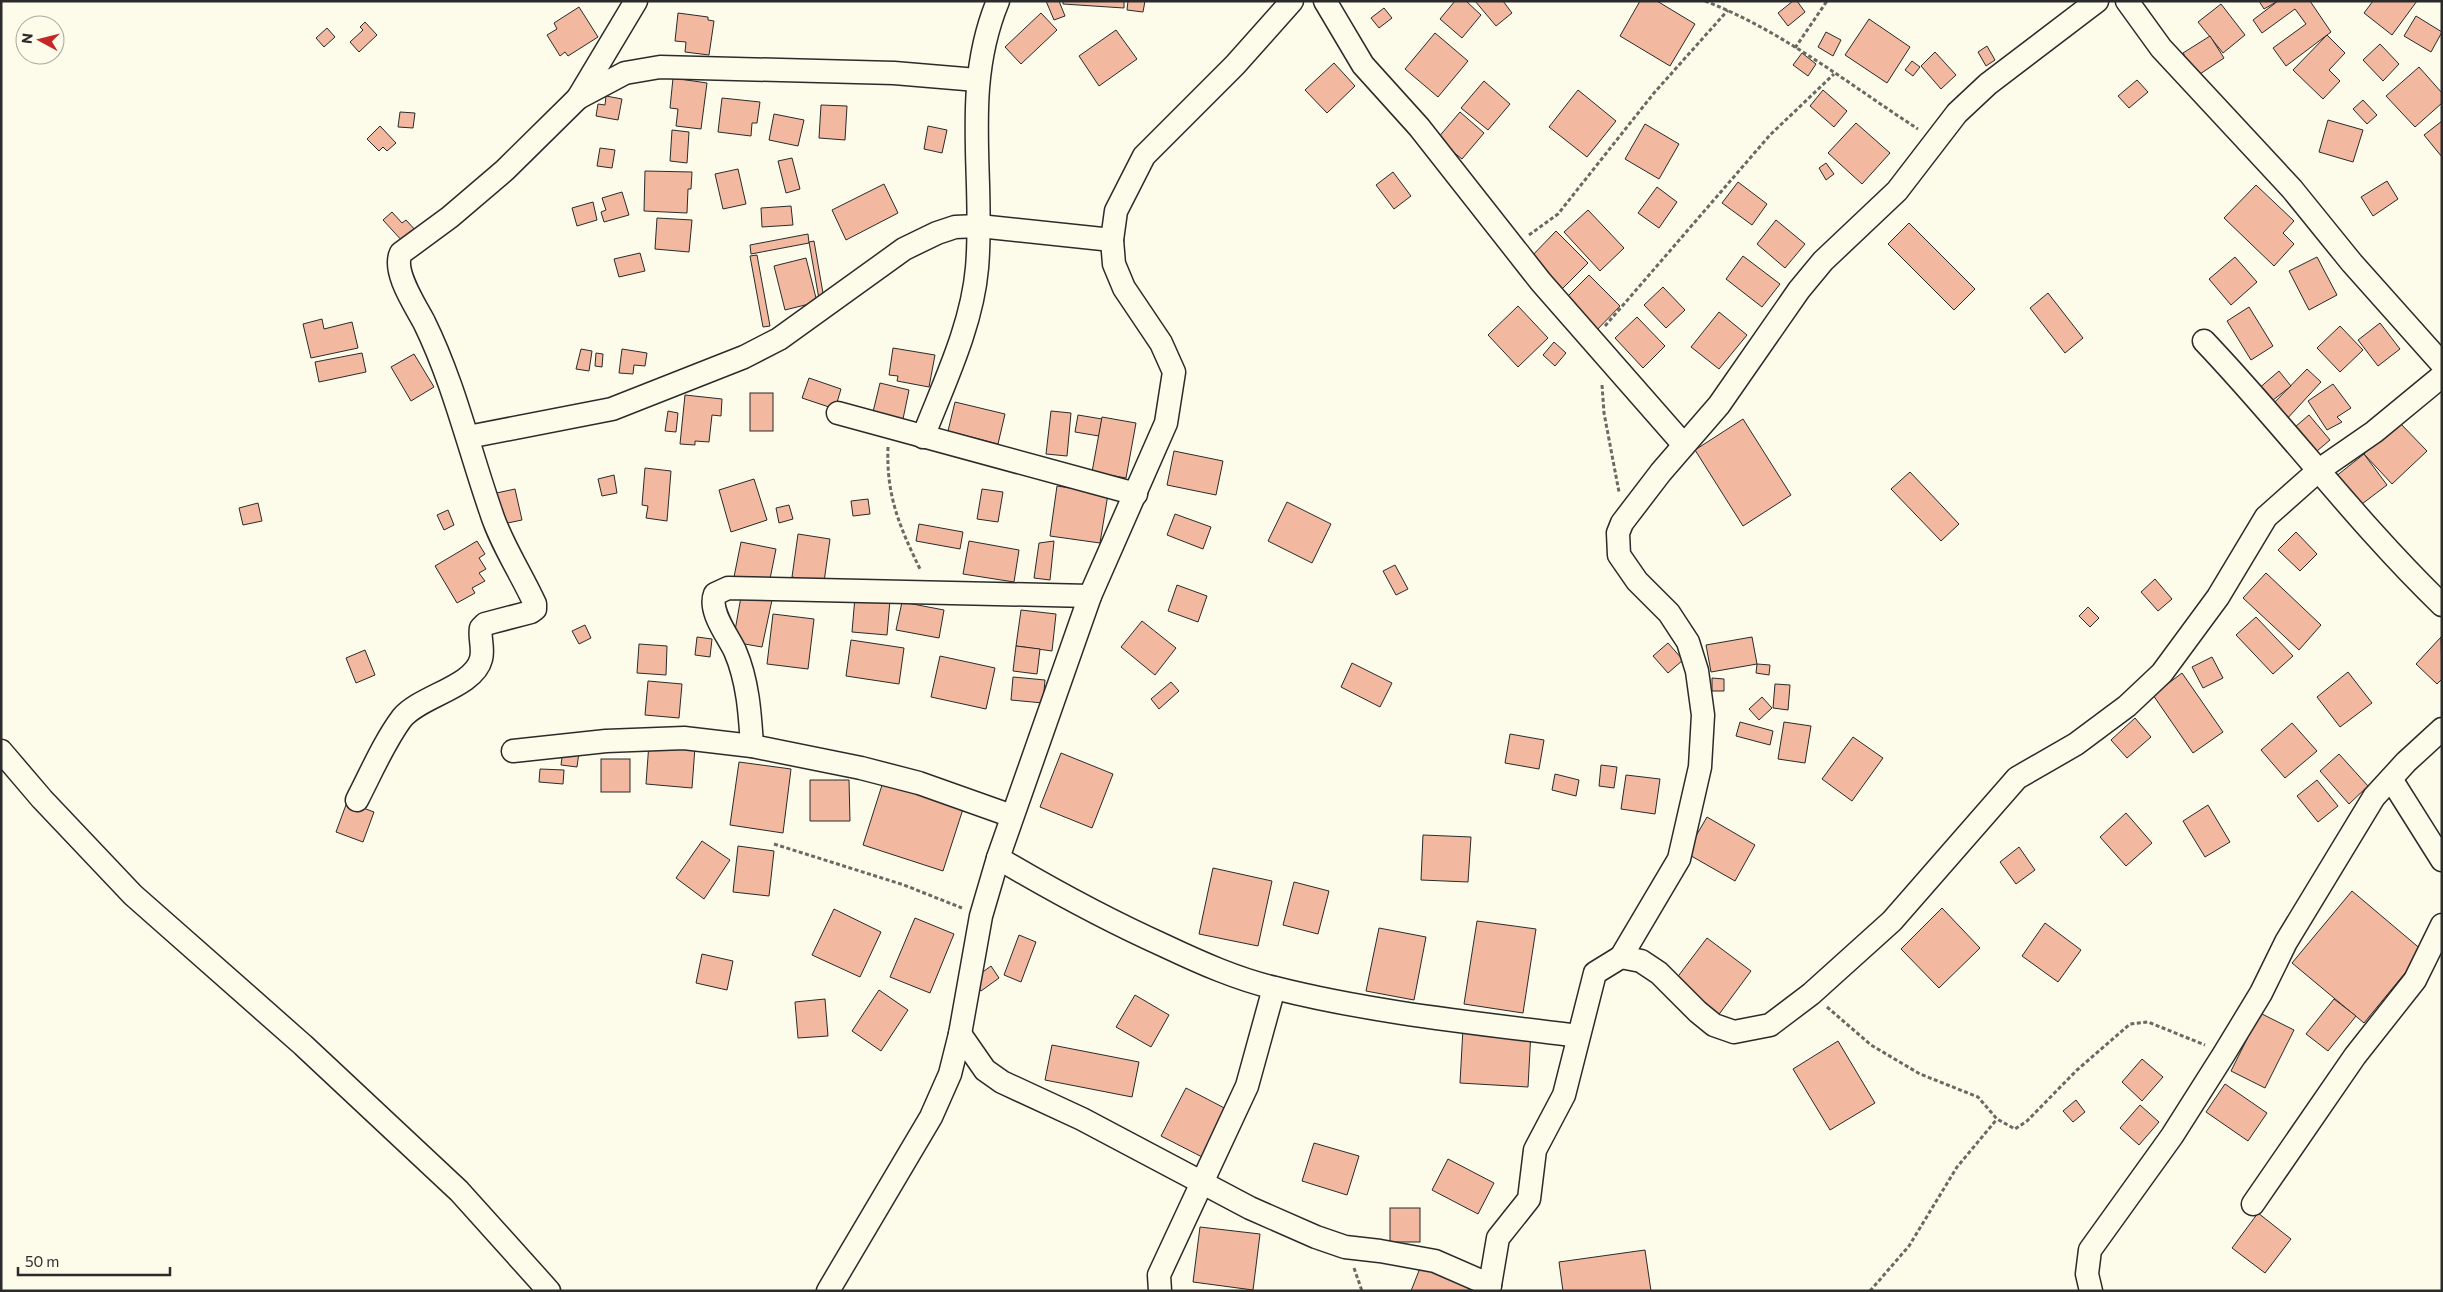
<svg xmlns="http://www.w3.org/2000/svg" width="2443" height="1292" font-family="Commissioner,sans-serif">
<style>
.building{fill:#f2b8a0;stroke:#2b2b2b}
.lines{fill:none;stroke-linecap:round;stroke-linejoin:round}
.minor-casing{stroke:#2b2b2b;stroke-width:25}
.path{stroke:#6a6964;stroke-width:3;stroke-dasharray:4 2.5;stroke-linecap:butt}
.minor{stroke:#fdfbea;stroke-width:22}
</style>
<rect width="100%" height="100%" fill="#fdfbea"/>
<!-- building -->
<g class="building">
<path d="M1046,1h13l6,15 -11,4z"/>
<path d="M1063,1h61v7l-61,-4z"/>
<path d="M1128,1h17l-2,11 -16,-2z"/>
<path d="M1455,1h11l15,14 -19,23 -22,-19z"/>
<path d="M1475,1h28l9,12 -16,13z"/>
<path d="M1640,1h17l38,23 -25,42 -50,-30z"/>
<path d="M1793,1h4l8,11 -17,14 -10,-13z"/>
<path d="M2259,1h19l-14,8z"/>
<path d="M2278,1h32l21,31 -45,34 -13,-18 33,-24 -11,-15 -33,24 -9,-13z"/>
<path d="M2373,1h44l-25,34 -28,-22z"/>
<path d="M2221,4l24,31 -22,18 -25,-31z"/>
<path d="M579,7l19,30 -30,19 -3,-4 -5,4 -13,-21 10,-6 -3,-6z"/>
<path d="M1384,8l8,10 -13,10 -8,-10z"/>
<path d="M678,13l30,4v3l6,1 -5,34 -24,-3 1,-10 -11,-1z"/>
<path d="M1041,13l16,17 -36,34 -16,-17z"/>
<path d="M2416,16l26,16 -11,20 -27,-16z"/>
<path d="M1869,19l41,28 -23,36 -42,-28z"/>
<path d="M365,22l12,13 -18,17 -9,-10 13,-12 -3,-3z"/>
<path d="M327,28l8,9 -11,10 -8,-9z"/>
<path d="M1116,30l21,29 -38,27 -20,-30z"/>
<path d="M1826,32l15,8 -8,16 -15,-9z"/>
<path d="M1435,33l33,28 -30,36 -33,-28z"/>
<path d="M2327,35l18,18 -16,17 11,11 -17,18 -30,-29z"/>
<path d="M2210,36l14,22 -27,18 -14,-23z"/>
<path d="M2380,44l19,20 -16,17 -20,-21z"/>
<path d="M1987,46l8,14 -9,6 -8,-14z"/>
<path d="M1935,52l21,23 -15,14 -20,-23z"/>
<path d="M1802,53l14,11 -8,12 -15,-11z"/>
<path d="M1912,61l8,6 -7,9 -8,-6z"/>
<path d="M1334,63l21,23 -28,27 -22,-23z"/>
<path d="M2419,67l23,26v10l-27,24 -29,-31z"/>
<path d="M673,78l34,5 -6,46 -25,-3 2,-17 -8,-1z"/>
<path d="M2137,80l11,12 -19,16 -11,-12z"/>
<path d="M1484,81l26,23 -22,26 -27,-22z"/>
<path d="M1578,90l38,31 -29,36 -38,-30z"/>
<path d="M1823,90l24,21 -13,16 -24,-21z"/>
<path d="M606,96l16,3 -4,21 -22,-4 2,-12 7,1z"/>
<path d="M722,98l38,4 -3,21h-5l-1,13 -33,-4z"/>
<path d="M2363,100l14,15 -10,9 -14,-15z"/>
<path d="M821,105l26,1 -2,34 -26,-2z"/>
<path d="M400,112l15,1 -2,15 -15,-1z"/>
<path d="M1460,112l24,21 -22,26 -25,-20z"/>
<path d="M774,114l30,6 -6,26 -29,-6z"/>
<path d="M2328,120l35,10 -10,32 -34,-10z"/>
<path d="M2442,121v36l-18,-22z"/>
<path d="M1856,123l34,30 -28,31 -34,-31z"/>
<path d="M1645,124l34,20 -20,35 -34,-20z"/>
<path d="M380,126l16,17 -9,8 -4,-4 -4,4 -12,-12z"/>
<path d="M928,126l19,4 -5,23 -18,-4z"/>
<path d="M672,130l17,2 -2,31 -17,-2z"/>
<path d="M600,148l15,2 -3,18 -15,-2z"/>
<path d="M792,158l8,31 -14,4 -8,-32z"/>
<path d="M1826,163l8,11 -8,6 -7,-12z"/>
<path d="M738,169l8,35 -23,5 -8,-35z"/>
<path d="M645,171l47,1 -1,17h-3l-1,24 -43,-2z"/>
<path d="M1393,172l18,24 -17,13 -18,-24z"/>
<path d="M2387,181l11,18 -25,17 -12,-19z"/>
<path d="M1738,182l29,22 -15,21 -30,-22z"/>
<path d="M884,184l14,29 -52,27 -14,-30z"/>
<path d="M2256,185l38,36 -11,12 11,11 -20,22 -50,-48z"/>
<path d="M1657,187l20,15 -18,26 -21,-15z"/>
<path d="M622,192l7,23 -25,7 -3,-10 5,-2 -4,-12z"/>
<path d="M593,202l4,18 -20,6 -5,-18z"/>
<path d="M791,206l2,19 -31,2 -1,-19z"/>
<path d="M1588,210l36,38 -24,23 -36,-39z"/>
<path d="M392,212l10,11 4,-3 11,12 -13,11 -21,-23z"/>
<path d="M657,218l35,2 -3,32 -34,-3z"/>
<path d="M1776,220l29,24 -20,24 -28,-24z"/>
<path d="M1909,223l66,66 -21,21 -66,-66z"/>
<path d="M1556,231l32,32 -28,28 -31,-32z"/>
<path d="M808,234l1,9 -58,11 -1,-9z"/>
<path d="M814,241l10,58h-5l-10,-57z"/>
<path d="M640,253l5,18 -26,6 -5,-18z"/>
<path d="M757,255l13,71 -7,1 -13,-71z"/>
<path d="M1743,256l37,28 -18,23 -36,-28z"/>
<path d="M2235,257l22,25 -26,23 -22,-26z"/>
<path d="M2317,257l20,38 -28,15 -20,-39z"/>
<path d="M806,258l11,44 -32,8 -11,-44z"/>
<path d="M1589,275l31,31 -26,27 -31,-32z"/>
<path d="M1663,287l22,23 -19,18 -22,-23z"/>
<path d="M2048,293l35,45 -18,15 -35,-45z"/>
<path d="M1518,306l30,32 -30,29 -30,-32z"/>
<path d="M2249,307l24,39 -22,14 -24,-39z"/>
<path d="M1719,312l28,23 -28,34 -28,-22z"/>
<path d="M1637,317l28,29 -22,22 -28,-30z"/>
<path d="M322,319l2,10 28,-7 6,26 -47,10 -8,-34z"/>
<path d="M2380,323l20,26 -22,17 -20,-26z"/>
<path d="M2340,326l23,24 -23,22 -23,-24z"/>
<path d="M1554,342l12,11 -11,13 -12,-11z"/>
<path d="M893,348l42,7 -6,32 -32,-6 1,-5 -9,-1z"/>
<path d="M581,349l11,2 -3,20 -13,-2z"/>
<path d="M622,349l25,4 -2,13 -11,-1 -1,9 -14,-1z"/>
<path d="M362,353l4,19 -47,10 -4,-20z"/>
<path d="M596,353l7,1 -1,13 -7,-1z"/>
<path d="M414,354l20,33 -23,14 -20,-34z"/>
<path d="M2307,369l14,13 -36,39 -15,-14z"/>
<path d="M2279,371l12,15 -23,18 -11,-14z"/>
<path d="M809,378l32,11 -6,20 -33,-11z"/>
<path d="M880,383l29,7 -6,29 -30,-7z"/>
<path d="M2333,384l18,24 -14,9 5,5 -15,8 -19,-29z"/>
<rect x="750" y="393" width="23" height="38"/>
<path d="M685,395l37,4 -1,17 -9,-1 -3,27 -14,-1v4l-15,-1z"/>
<path d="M955,402l50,12 -7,30 -50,-13z"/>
<path d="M668,411l10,2 -2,19 -11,-1z"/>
<path d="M1051,411l20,2 -4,43 -21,-2z"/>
<path d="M1078,415l24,4 -3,17 -24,-4z"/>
<path d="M2309,415l21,25 -13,11 -22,-24z"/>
<path d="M1102,417l34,6 -10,55 -34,-6z"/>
<path d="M1743,419l48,76 -48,31 -48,-76z"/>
<path d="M2398,421l29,30 -35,33 -28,-30z"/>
<path d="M1174,451l49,10 -7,34 -49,-10z"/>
<path d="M2364,454l23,31 -29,22 -23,-30z"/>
<path d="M645,468l26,3 -4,50 -21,-3 2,-12 -6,-1z"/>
<path d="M1910,472l49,52 -18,17 -50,-52z"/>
<path d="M614,475l3,18 -15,3 -4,-17z"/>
<path d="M754,479l13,41 -36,12 -12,-42z"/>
<path d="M1057,486l51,8 -8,49 -50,-7z"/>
<path d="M515,489l7,31 -24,5 -6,-31z"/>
<path d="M982,489l21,3 -5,30 -21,-3z"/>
<path d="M868,499l2,15 -17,2 -2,-15z"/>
<path d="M1287,502l44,22 -19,39 -44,-22z"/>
<path d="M258,503l4,18 -19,4 -4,-17z"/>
<path d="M789,505l4,14 -14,4 -3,-15z"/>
<path d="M448,510l6,15 -10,5 -7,-15z"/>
<path d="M1175,514l36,13 -8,22 -36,-14z"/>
<path d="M919,524l44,8 -3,17 -44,-8z"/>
<path d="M2296,532l21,22 -17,17 -22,-21z"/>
<path d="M798,534l32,5 -6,43 -32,-5z"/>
<path d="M477,541l8,13 -6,4 7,11 -7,4 6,8 -13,7 3,5 -18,10 -22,-37z"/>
<path d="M969,541l50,9 -5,32 -51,-8z"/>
<path d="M1054,541l-4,39 -16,-2 5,-35z"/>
<path d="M741,542l35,7 -7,35 -35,-7z"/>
<path d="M1395,565l13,24 -12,6 -13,-24z"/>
<path d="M2266,573l55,52 -22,25 -56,-52z"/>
<path d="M2155,579l17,20 -14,12 -17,-19z"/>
<path d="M1177,585l30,11 -9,26 -30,-11z"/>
<path d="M742,591l30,9 -10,47 -29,-5z"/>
<path d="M855,597l35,3 -3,35 -35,-3z"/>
<path d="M902,602l42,8 -5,28 -43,-8z"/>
<path d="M2088,607l11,11 -9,9 -11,-11z"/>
<path d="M1021,610l35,4 -4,37 -36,-5z"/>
<path d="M773,614l41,5 -6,50 -41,-5z"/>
<path d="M2256,617l37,39 -20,18 -37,-39z"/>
<path d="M1142,621l34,27 -21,27 -34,-28z"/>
<path d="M585,625l6,13 -12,6 -7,-13z"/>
<path d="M697,637l15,2 -2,18 -15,-2z"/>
<path d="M1752,637l5,27 -46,8 -5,-27z"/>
<path d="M2441,637l1,42 -5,5 -21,-20z"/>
<path d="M851,640l53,8 -5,36 -53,-8z"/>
<path d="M1668,643l15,17 -15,13 -15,-17z"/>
<path d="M639,644l28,2 -1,29 -29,-2z"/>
<path d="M1016,646l24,3 -3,25 -24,-3z"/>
<path d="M365,650l10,25 -19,8 -10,-25z"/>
<path d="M940,656l55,12 -9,41 -55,-12z"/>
<path d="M2212,657l11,21 -20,10 -11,-21z"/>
<path d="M1352,663l40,20 -12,24 -39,-20z"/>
<path d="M1757,664l13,1 -1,10 -13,-2z"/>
<path d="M2348,672l24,31 -32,24 -23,-30z"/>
<path d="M2182,673l41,59 -30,21 -40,-58z"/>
<path d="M1013,677l32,3 -2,23 -32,-3z"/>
<path d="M1712,678l12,1v12h-12z"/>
<path d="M648,681l34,3 -3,34 -34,-3z"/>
<path d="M1171,682l8,9 -20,18 -8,-10z"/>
<path d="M1775,684l15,1 -2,25 -15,-2z"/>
<path d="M1762,697l10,11 -13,12 -10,-11z"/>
<path d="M2135,718l16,19 -24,21 -16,-18z"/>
<path d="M1740,722l33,9 -3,14 -34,-9z"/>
<path d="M1784,722l27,4 -6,37 -27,-4z"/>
<path d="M2292,723l25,28 -32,27 -24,-28z"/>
<path d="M1510,734l34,6 -5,29 -34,-6z"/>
<path d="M1853,737l30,21 -31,43 -30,-22z"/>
<path d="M649,743l46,4 -3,41 -46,-4z"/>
<path d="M563,750l16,2 -2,15 -16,-2z"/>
<path d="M1061,753l52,21 -21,54 -52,-21z"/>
<path d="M2339,754l29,32 -19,18 -29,-33z"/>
<rect x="601" y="759" width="29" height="33"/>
<path d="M739,762l52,7 -8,64 -53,-8z"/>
<path d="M1601,765l16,2 -3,21 -15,-2z"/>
<path d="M540,769l24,1 -1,14 -24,-2z"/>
<path d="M1555,774l24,6 -3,16 -24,-6z"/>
<path d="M1626,775l34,4 -5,35 -34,-5z"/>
<path d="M810,780h39l1,41h-40z"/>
<path d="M2317,780l21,26 -20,16 -21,-26z"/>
<path d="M883,782l80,27 -20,62 -80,-26z"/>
<path d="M347,802l27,10 -11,30 -27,-10z"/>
<path d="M2208,805l22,37 -25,15 -22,-36z"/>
<path d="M2126,813l26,30 -26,23 -26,-29z"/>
<path d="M1707,817l48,28 -20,36 -49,-28z"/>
<path d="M1423,835l48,2 -3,45 -47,-2z"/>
<path d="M702,841l28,19 -26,39 -28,-21z"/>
<path d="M738,846l36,5 -5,45 -36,-4z"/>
<path d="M2019,847l16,23 -19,14 -16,-22z"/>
<path d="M1213,868l59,13 -14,65 -59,-12z"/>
<path d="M1294,882l35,9 -11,43 -35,-9z"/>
<path d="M2352,891l71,60 -59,72 -72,-60z"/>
<path d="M1942,908l38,40 -41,40 -38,-39z"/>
<path d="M834,909l47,23 -21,45 -48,-22z"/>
<path d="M915,918l39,16 -24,59 -40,-16z"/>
<path d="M1477,921l59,8 -13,84 -59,-9z"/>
<path d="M2045,923l36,27 -23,32 -36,-26z"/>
<path d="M1379,928l47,9 -12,63 -48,-9z"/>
<path d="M1019,935l17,7 -15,40 -17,-7z"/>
<path d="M1707,938l44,33 -34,46 -44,-34z"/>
<path d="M702,954l31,7 -6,29 -31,-7z"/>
<path d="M991,966l8,12 -18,13 -8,-12z"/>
<path d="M879,990l29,20 -27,41 -29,-20z"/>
<path d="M1135,995l34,20 -18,32 -35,-20z"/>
<path d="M825,999l3,37 -30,2 -3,-36z"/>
<path d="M2334,999l22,17 -28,35 -22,-17z"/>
<path d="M2260,1013l34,17 -29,58 -34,-17z"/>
<path d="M1463,1028l68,3 -3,56 -68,-4z"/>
<path d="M1838,1041l37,62 -45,27 -37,-61z"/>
<path d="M1052,1045l87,17 -7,35 -87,-17z"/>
<path d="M2142,1059l21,18 -21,24 -20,-19z"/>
<path d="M2225,1084l42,29 -19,28 -42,-29z"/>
<path d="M1186,1088l46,24 -24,48 -47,-24z"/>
<path d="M2076,1100l9,12 -12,10 -10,-11z"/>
<path d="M2140,1105l19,17 -20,23 -19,-17z"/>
<path d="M1314,1143l45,13 -12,39 -45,-14z"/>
<path d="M1448,1159l46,24 -16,31 -46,-24z"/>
<rect x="1390" y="1208" width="30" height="34"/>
<path d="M2258,1213l33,26 -26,34 -33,-25z"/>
<path d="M1200,1227l60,7 -7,56 -60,-8z"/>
<path d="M1645,1250l6,41h-88l-4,-29z"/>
<path d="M1422,1263l50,20 -4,8h-57z"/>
</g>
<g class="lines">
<defs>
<g id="minor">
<path d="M1325,1l38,64 56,62 122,155 143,163"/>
<path d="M2127,1l34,47 131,141 60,74 90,101"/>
<path d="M578,98l58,-97"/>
<path d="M2204,341c82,86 153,182 238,264"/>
<path d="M838,413l298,81"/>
<path d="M468,437l144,-28 132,-52 35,-18 125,-90 33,-16 18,-6 24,-1 133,14"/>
<path d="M923,437c21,-54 49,-111 54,-169 8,-92 -16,-178 21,-267"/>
<path d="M752,746c-2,-32 -4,-65 -17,-95 -7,-15 -27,-40 -20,-57l13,-6 362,8"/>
<path d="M1,751l41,48 91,96 170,150 156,146 90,100"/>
<path d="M513,751l93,-10 78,-3 68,8 109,22 58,15 93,33"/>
<path d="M2391,779l51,81"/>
<path d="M357,800c14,-27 27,-58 45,-82 18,-22 72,-31 79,-59 3,-11 -2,-21 0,-31l4,-4 46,-12 4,-3v-5c-14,-31 -34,-60 -44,-92 -22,-63 -37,-129 -67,-190 -9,-17 -32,-51 -23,-69l49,-36 55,-47 73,-72 47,-25 35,-6 234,6 83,7"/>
<path d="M998,858c54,32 109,62 167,88 36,17 72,33 110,42 99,25 202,35 303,48"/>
<path d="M1621,957l58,-98 21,-92 3,-52 -6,-44 -9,-29 -19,-29 -32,-32 -18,-26 -1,-22 4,-10 39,-51 58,-67 80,-115 24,-29 74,-70 60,-78 31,-29 109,-83"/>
<path d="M960,1034l25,36 17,12 80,37 168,89 66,29 29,10 35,4 55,10 55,24"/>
<path d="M2253,1204l102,-148 60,-76 27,-55"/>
<path d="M828,1291l103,-174 19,-43 10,-40 21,-118 17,-58 92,-262 76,-173 8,-51 -13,-29 -37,-55 -10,-24 -2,-24 4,-29 28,-55 91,-91 57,-64"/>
<path d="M1160,1291l-1,-16 88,-189 27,-98"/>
<path d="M1489,1291l9,-53 31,-39 6,-49 29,-55 31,-122 26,-16 20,4 18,12 39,39 16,13 20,7 36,-7 41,-31 81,-73 125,-143 59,-34 51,-38 35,-33 56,-76 48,-80 53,-47 55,-38 68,-56"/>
<path d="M2091,1291l-4,-17 3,-24 82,-114 52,-82 37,-61 25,-51 88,-145 32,-35 36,-33"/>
</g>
</defs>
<!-- minor casing -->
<use href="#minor" class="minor-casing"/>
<!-- path -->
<g class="path">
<path d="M1705,1c76,29 145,84 213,128"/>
<path d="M1795,48l32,-47"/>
<path d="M1529,235l29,-21 96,-121 74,-83"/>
<path d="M1605,326l165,-191 64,-61"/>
<path d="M1602,385l2,28 15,79"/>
<path d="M888,447c-2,49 12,81 33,124"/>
<path d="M774,844l130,41 58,23"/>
<path d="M1827,1007l44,38 49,29 58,23 19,22 18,10 12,-8 50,-51 53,-46 18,-2 57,23"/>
<path d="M1354,1268l8,23"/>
<path d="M1870,1291l39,-45 48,-79 40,-48"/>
</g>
<!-- minor -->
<use href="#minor" class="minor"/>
</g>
<!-- border -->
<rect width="2443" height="1292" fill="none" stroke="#2b2b2b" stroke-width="5"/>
<!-- north arrow -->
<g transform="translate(40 40) rotate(277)"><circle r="24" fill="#fdfbea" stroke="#a9a89e"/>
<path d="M0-4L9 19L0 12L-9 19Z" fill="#c62828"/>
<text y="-8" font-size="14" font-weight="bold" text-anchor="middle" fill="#2b2b2b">N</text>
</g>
<!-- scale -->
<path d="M18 1267v8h152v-8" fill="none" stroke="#2b2b2b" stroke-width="2.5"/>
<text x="25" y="1267" font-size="15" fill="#2b2b2b" stroke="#fdfbea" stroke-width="4" paint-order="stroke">50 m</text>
</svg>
